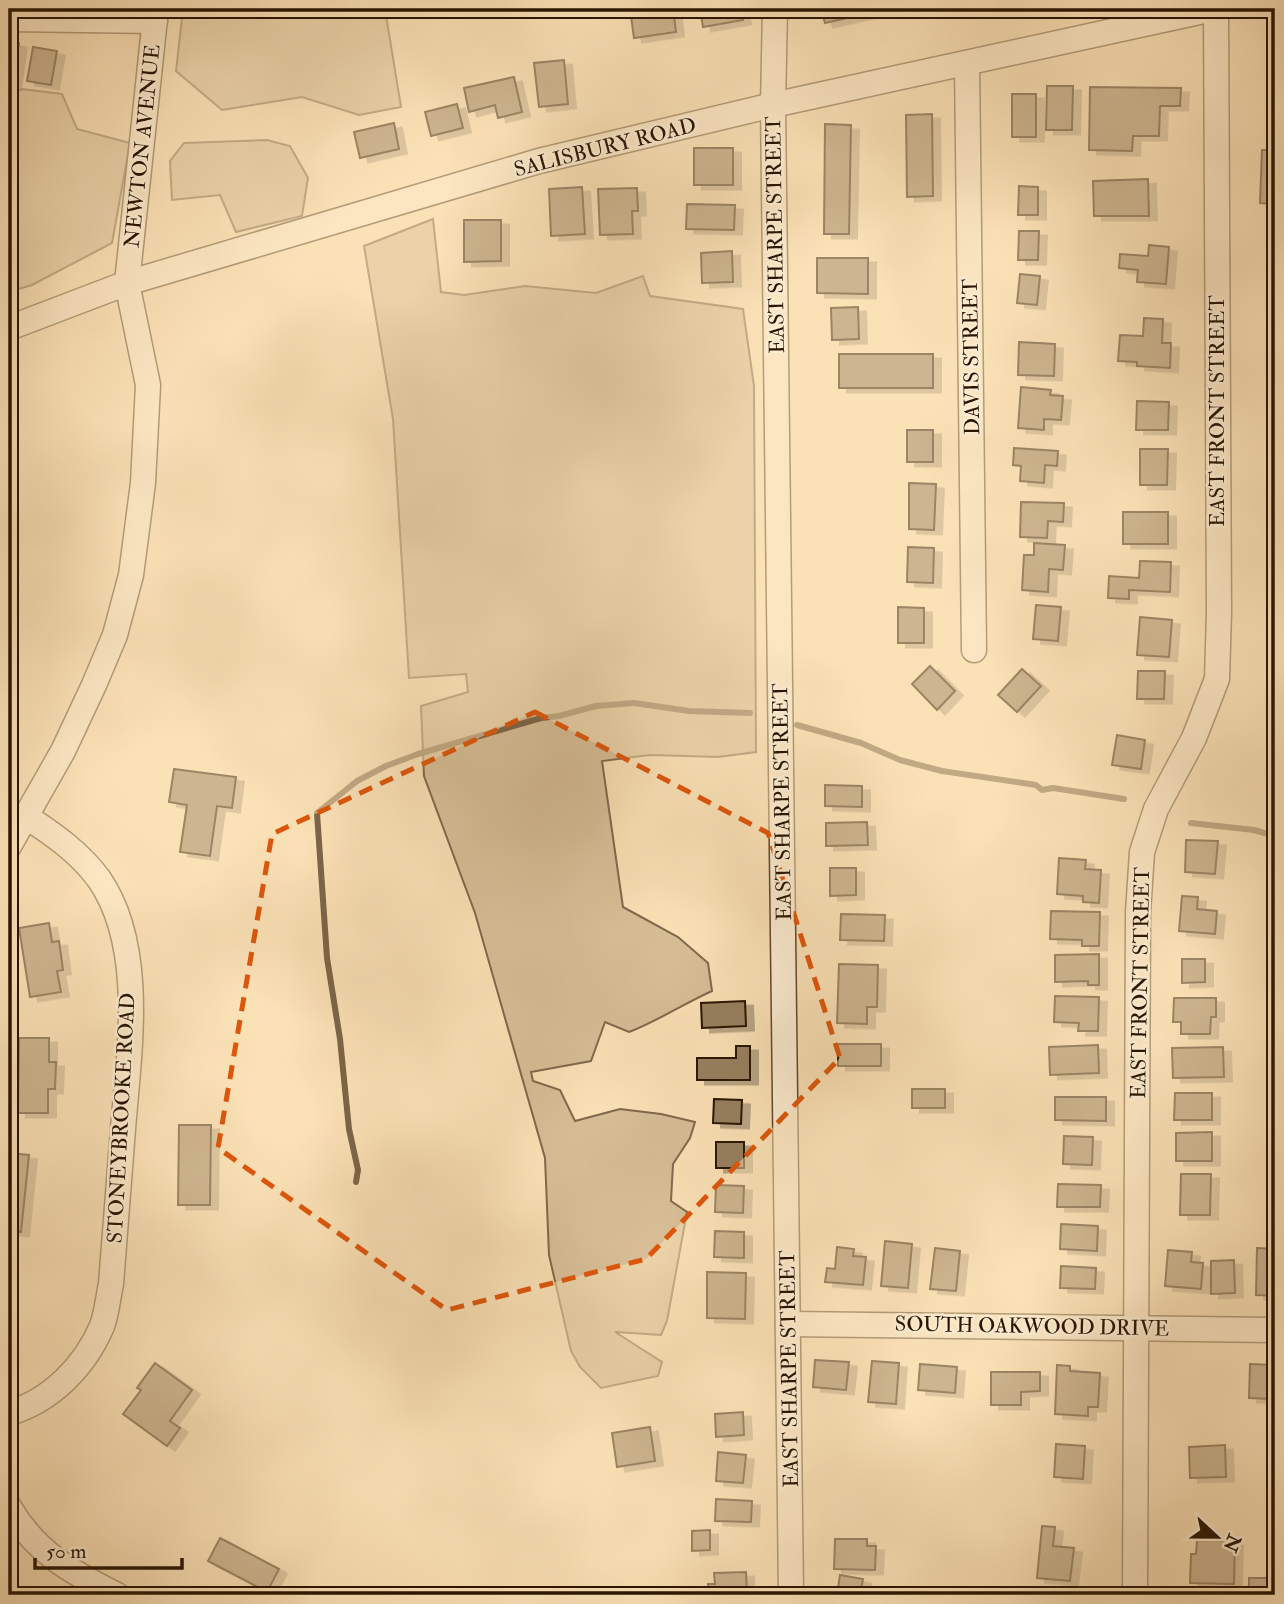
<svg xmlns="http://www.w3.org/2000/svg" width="1284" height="1604" font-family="'IM FELL Double Pica',serif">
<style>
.green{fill:#d7be97;stroke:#80694c;stroke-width:2}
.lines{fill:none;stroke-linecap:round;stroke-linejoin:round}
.stream{stroke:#7b6548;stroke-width:6}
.building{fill:#967f5f;stroke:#281401;stroke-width:2;filter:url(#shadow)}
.minor-casing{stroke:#5d472e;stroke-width:27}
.minor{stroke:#fcecd0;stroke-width:24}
.marked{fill:none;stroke:#de560b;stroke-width:5;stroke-dasharray:14 9;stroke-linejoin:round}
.labels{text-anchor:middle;stroke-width:5;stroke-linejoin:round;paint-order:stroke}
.street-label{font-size:21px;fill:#281401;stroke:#fcecd0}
</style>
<defs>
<filter id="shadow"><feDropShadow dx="8" dy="4.5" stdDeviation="0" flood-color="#0004"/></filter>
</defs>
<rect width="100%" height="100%" fill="#fbe1b6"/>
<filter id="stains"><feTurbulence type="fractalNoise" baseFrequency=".00286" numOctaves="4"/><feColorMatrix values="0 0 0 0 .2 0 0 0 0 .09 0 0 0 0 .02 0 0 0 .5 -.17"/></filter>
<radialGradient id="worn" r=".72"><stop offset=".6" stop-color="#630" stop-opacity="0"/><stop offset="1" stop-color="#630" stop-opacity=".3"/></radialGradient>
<!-- green -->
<g class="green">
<path d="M183,9h202l16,98 -42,8 -57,-18 -80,13 -46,-39z"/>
<path d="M22,89l40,5 15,35 53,14 -18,100 -80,42 -23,7v-196z"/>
<path d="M267,140l23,6 18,32 -6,38 -66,16 -16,-37 -48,5 -2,-39 14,-18z"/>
<path d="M433,219l8,73 23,3 61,-9 71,7 47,-17 7,20 93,13 11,77 2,366 -38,5 -68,-2 -48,6 21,146 55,30 30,26 4,28c-29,13 -54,30 -83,41l-24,-10 -14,39 -60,11 2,9 27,9 15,31 45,-12 41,5 34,8 -5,16 -17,26 -2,37 16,11 -20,109 -6,14 -46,-3 47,30 -4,14 -57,12 -21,-21 -9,-16 -22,-96 -4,-97 -70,-245 -51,-137 -3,-70 47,-14 -2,-18 -57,4 -16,-259 -29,-173z"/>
</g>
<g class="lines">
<!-- stream -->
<g class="stream">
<path d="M797,725l64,18 39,17 42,11 94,14 6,5 11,-2 71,11"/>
<path d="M1191,823l63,7 21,6"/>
<path d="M356,1182l2,-12 -9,-41 -9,-90 -13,-81 -10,-145 40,-32 29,-15 32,-12 123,-36 18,-2 37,-10 38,-3 55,8 61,2"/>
</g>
</g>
<!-- building -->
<g class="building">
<path d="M630,9h26v2l17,-2 3,23 -42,6z"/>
<path d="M700,9h41l2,11 -40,7z"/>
<path d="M821,9h56l1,2 -53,12z"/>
<path d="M9,41l10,2 -6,41h-4z"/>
<path d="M33,47l24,4 -6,34 -24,-4z"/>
<path d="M564,60l4,44 -29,3 -5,-44z"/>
<path d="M514,77l8,35 -24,6 -3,-13 -26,7 -5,-24z"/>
<path d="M1047,86h26l-1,44h-26z"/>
<path d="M1090,87l91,1 -1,18h-20l-1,30h-26l-1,15 -43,-1z"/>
<rect x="1012" y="94" width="24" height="43"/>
<path d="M457,104l6,24 -32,8 -6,-24z"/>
<path d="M932,114l1,82 -26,1 -1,-82z"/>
<path d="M394,123l5,26 -39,9 -6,-26z"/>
<path d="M825,124l26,1 -2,109h-25z"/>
<rect x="694" y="148" width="39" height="37"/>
<path d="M1262,150h13v54l-15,-1z"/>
<path d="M1148,179l1,37h-55l-1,-35z"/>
<path d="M1019,186l19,1v28h-20z"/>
<path d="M582,187l3,47 -34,2 -2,-47z"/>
<path d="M637,188l1,23h-6l1,23 -33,1 -2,-46z"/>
<path d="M687,204l48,1 -1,25 -48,-1z"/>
<path d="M464,220h37v41l-37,1z"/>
<path d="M1019,231h20l-1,29h-20z"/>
<path d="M1149,245l20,2 -3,37 -29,-2 1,-12 -19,-2 1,-14 28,2z"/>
<path d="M732,251l1,31 -31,1 -1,-30z"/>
<path d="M817,258h51v36l-51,-1z"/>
<path d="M1020,274l20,2 -3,29 -20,-2z"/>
<path d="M858,307l1,32 -27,1 -1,-32z"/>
<path d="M1144,318l19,1 -1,24h9l-1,25 -33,-2v-4l-19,-1 2,-26 23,1z"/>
<path d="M1273,338h2v38l-4,-1z"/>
<path d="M1019,342l36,2 -1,32 -36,-1z"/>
<rect x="839" y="354" width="94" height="34"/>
<path d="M1021,387l30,3 -1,5 13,1 -2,24 -17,-1v11l-26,-2z"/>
<path d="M1137,401l32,1 -1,28h-32z"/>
<rect x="907" y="430" width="26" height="32"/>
<path d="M1014,448l44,3 -1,15 -12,-1 -1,18 -24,-2 1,-15 -8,-1z"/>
<path d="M1140,449h28l-1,36h-27z"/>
<path d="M909,483l27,1 -2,46 -25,-1z"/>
<path d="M1021,502l43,1 -1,19 -15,-1 -1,17 -27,-1z"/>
<rect x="1123" y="512" width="45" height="32"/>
<path d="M1034,543l31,2 -2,25 -14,-1 -1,23 -26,-2 2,-35h10z"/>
<path d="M908,547l26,1 -1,35 -26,-1z"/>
<path d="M1140,561l31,1 -1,30 -41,-2v9l-21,-1 1,-22 30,2z"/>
<path d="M1036,605l25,2 -3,34 -25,-2z"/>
<path d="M898,607l26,1v35h-26z"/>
<path d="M1140,617l32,3 -3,37 -32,-2z"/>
<path d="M930,666l25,25 -18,19 -25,-26z"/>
<path d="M1022,669l19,17 -24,26 -19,-17z"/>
<path d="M1138,671h27l-1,28h-27z"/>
<path d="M1117,735l28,5 -4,29 -29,-4z"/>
<path d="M174,769l62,8 -4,31 -15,-2 -7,50 -30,-4 7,-47 -18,-3z"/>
<path d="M825,785l37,1v21l-37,-1z"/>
<path d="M867,822l1,23 -42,1v-23z"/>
<path d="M1186,840l32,1 -3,33 -30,-2z"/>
<path d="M1059,858l27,2 -1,9 16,1 -2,33 -16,-1v-6l-26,-2z"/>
<path d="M830,868h26v27l-26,1z"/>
<path d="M1182,896l16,1 -1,12 20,2 -2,23 -36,-3z"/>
<path d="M1051,911l49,1 -1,34h-17v-6l-32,-1z"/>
<path d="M841,914l44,1 -1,26 -44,-1z"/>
<path d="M49,923l3,19 7,-1 4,29 -6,1 4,21 -31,5 -11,-69z"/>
<path d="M1099,954v31h-11v-4l-33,1v-27z"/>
<path d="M1182,959h23v23l-23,1z"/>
<path d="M839,964l39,1 -1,42h-10v17l-30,-1z"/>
<path d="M1055,996l44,1 -1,34h-20l1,-8 -25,-1z"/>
<path d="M1174,998h42v19h-5l-1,17h-29v-12h-8z"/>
<path d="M745,1001l1,25 -44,2 -1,-25z"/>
<path d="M19,1038h30v24h7l-1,27h-7v24h-30z"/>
<rect x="838" y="1044" width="43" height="22"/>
<path d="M1098,1045l1,28 -49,2 -1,-28z"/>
<path d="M736,1046h14v34h-53v-22h39z"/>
<path d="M1223,1047l1,30 -51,1 -1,-30z"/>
<rect x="912" y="1089" width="33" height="19"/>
<path d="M1175,1093h37v27h-38z"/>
<path d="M1055,1097h51v24l-51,-1z"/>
<path d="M714,1099l28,1 -1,24 -28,-1z"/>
<path d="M179,1125h32l-1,80h-32z"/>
<path d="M1212,1132v29h-36v-28z"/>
<path d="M1064,1136l29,1 -1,28 -29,-1z"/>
<rect x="716" y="1142" width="28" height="26"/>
<path d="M9,1153l20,2 -8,77 -12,-1z"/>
<path d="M1181,1174h30l-1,41h-30z"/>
<path d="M1058,1184l43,1 -1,22h-43z"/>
<path d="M716,1185l28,1 -1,27 -28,-1z"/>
<path d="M1061,1224l37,2 -1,25 -37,-2z"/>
<path d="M715,1231l29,1v26l-30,-1z"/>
<path d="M885,1241l27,3 -4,44 -27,-2z"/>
<path d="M837,1247l17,2 -1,7 13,1 -3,28 -38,-3 2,-14 8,1z"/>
<path d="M935,1248l25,3 -4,40 -26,-2z"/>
<path d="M1257,1248l18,1v47l-19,-1z"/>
<path d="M1168,1250l24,2 -1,10 12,1 -2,26 -36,-3z"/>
<path d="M1234,1260l1,33 -24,1v-33z"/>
<path d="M1061,1266l35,2 -1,21 -35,-1z"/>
<path d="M707,1272l39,1 -1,46 -38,-1z"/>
<path d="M815,1360l34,2 -3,28 -33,-3z"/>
<path d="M872,1361l27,2 -3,41 -28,-2z"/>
<path d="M155,1363l37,27 -22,31 10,7 -13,18 -44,-32 18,-24 -4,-2z"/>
<path d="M920,1364l37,3 -2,26 -37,-3z"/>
<path d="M1250,1364l25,1v34l-26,-1z"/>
<path d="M1057,1365l13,1v5l30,2 -2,34h-10v9l-33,-2z"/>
<path d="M991,1372h49v19l-19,1v13h-30z"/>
<path d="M743,1412l1,23 -28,2 -1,-23z"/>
<path d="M650,1427l5,34 -38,6 -5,-34z"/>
<path d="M1056,1444l29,2 -2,33 -29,-2z"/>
<path d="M1225,1445l1,32 -36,1 -1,-31z"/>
<path d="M718,1452l28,3 -3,28 -27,-2z"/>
<path d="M716,1499l36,2 -1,21 -36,-1z"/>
<path d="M1042,1526l13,1 -2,19 21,2 -4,33 -33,-3z"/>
<path d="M710,1530v20l-18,1v-20z"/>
<path d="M220,1538l59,31 -12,23 -59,-31z"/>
<path d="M835,1539h32v7h9l-1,24 -41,-1z"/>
<path d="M1197,1540l38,1 -1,43 -44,-1 1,-29h5z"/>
<path d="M746,1572l1,23h-39v-11h7l-1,-11z"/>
<path d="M840,1575l23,4 -3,16h-23z"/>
<rect x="1249" y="1578" width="26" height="16"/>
</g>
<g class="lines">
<defs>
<g id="minor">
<path d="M775,9l-2,96 18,1490"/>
<path d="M9,19l146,2"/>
<path d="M967,64l7,586"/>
<path d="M9,328l118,-45 412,-122 234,-56 440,-96"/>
<path d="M9,846l54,-95 31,-66 21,-50 16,-60 12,-92 5,-98 -21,-102 29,-274"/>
<path d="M788,1324l487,6"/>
<path d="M9,1413c42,-12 76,-47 93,-87 5,-13 6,-29 9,-42 4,-52 8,-103 12,-155 6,-77 23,-182 -24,-250 -20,-27 -45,-44 -72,-62"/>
<path d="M9,1507c26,45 62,65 108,88"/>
<path d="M1135,1595l3,-683 4,-60 14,-43 38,-71 23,-59 2,-66 -3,-604"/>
</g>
</defs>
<!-- minor casing -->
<use href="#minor" class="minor-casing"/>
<!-- minor -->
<use href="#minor" class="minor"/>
</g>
<!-- marked area -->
<path d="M0 0H1284V1604H0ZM535,712l233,121 72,225 -194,201 -199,51 -229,-162 54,-314z" fill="#fbe1b6" fill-opacity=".55" fill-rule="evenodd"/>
<path class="marked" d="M535,712l233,121 72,225 -194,201 -199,51 -229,-162 54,-314z"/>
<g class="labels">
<!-- street labels -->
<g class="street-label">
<text transform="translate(142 146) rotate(-84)" y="7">NEWTON AVENUE</text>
<text transform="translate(605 147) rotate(-14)" y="7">SALISBURY ROAD</text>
<text transform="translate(775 235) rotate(-91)" y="7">EAST SHARPE STREET</text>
<text transform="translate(971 357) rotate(-91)" y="7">DAVIS STREET</text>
<text transform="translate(1217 411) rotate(-90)" y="7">EAST FRONT STREET</text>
<text transform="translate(782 802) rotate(-91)" y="7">EAST SHARPE STREET</text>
<text transform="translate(1140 983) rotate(-89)" y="7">EAST FRONT STREET</text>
<text transform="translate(121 1118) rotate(-87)" y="7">STONEYBROOKE ROAD</text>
<text transform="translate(1032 1326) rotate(1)" y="7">SOUTH OAKWOOD DRIVE</text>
<text transform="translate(789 1369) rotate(-91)" y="7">EAST SHARPE STREET</text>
</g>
</g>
<!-- margin -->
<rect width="1284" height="1604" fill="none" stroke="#fbe1b6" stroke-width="35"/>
<rect x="10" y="10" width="1263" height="1583" fill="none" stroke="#281401" stroke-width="3.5"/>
<rect x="18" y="18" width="1249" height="1569" fill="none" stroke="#281401" stroke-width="2"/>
<!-- north arrow -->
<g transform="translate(1217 1537) rotate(112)" stroke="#fcecd0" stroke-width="5" paint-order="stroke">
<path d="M0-5L12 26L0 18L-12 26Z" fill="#281401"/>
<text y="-10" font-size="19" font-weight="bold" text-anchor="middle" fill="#281401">N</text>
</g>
<!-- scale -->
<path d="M35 1558v10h147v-10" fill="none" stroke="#281401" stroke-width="3.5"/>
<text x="46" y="1558" font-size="21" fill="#281401" stroke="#fcecd0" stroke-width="5" paint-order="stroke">50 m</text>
<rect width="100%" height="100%" filter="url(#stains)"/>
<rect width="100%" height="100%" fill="url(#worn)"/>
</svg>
